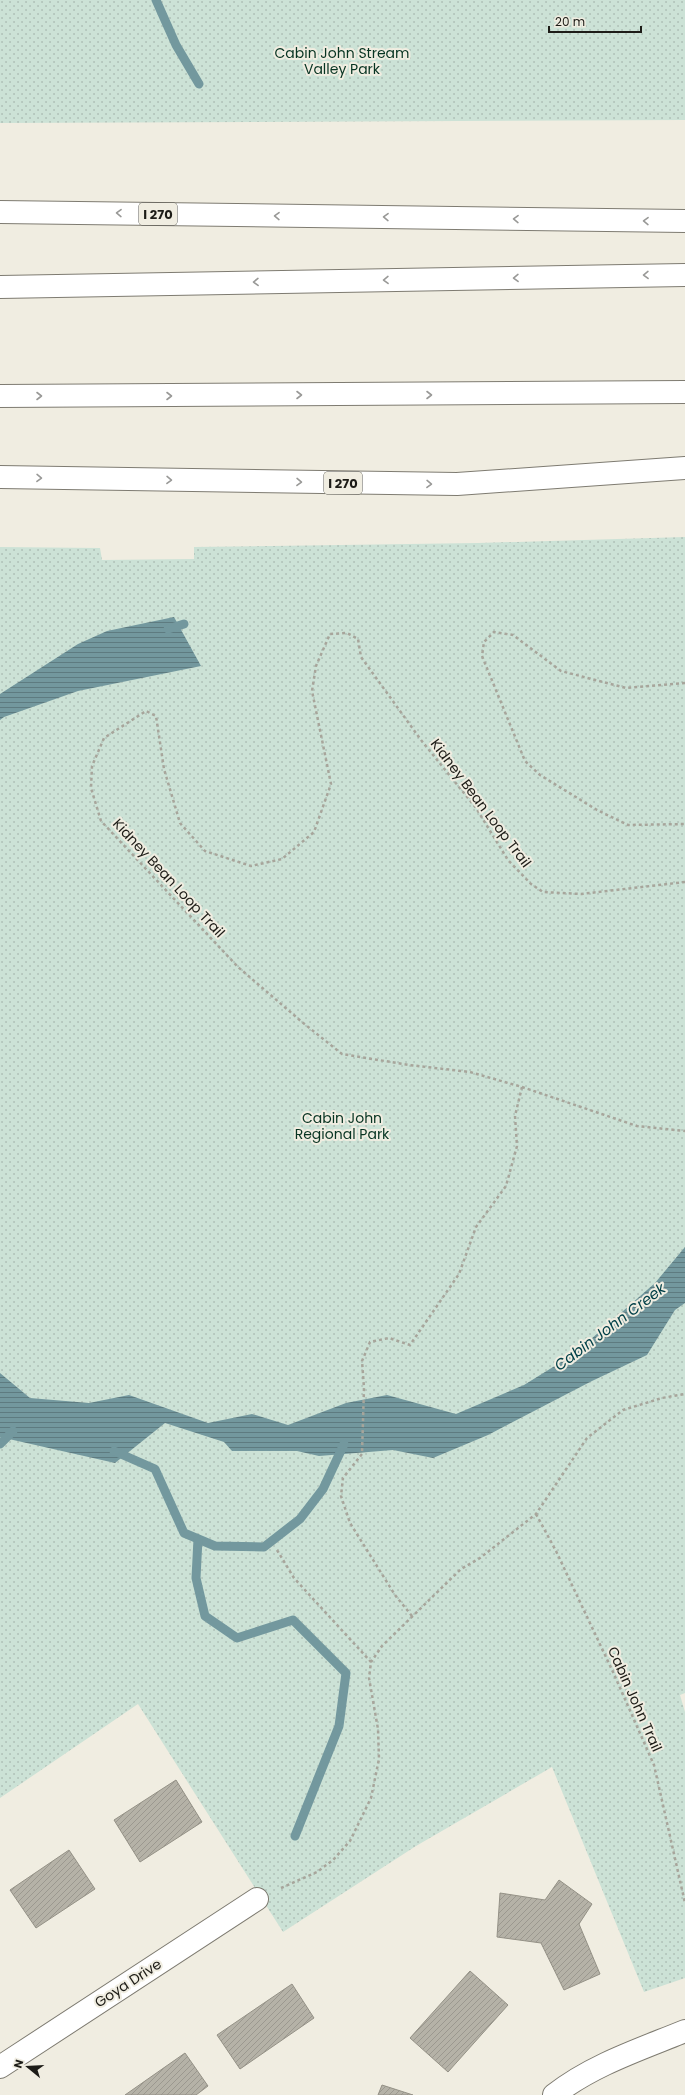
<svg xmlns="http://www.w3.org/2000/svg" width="685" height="2095" font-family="Poppins,sans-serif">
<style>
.park{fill:url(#park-dots)}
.water{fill:url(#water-rules)}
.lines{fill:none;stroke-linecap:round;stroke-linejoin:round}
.stream{stroke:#73989e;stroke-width:9}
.building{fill:url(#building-hatch);stroke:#949186}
.minor-casing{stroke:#7e7b71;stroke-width:24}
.motorway-casing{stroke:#7e7b71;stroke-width:24}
.path{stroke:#a7a59b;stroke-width:2.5;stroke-dasharray:3 3;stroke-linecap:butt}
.minor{stroke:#fff;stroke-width:22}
.motorway{stroke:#fff;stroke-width:22}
.oneway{stroke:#999997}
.labels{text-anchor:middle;stroke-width:4;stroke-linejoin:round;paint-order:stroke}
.shield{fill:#f0ede1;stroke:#5c5b54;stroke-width:1}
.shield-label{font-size:13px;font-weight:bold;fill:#1d1c17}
.park-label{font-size:14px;fill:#073422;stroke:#f0ede1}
.street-label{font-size:14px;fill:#1d1c17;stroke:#f0ede1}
.water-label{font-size:15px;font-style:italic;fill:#024048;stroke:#f0ede1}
</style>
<defs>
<pattern id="park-dots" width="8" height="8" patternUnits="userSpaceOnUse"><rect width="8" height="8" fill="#cce2d6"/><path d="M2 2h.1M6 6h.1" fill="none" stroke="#afc1b7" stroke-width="1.8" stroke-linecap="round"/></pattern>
<pattern id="water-rules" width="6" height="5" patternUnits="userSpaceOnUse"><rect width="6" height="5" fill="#73989e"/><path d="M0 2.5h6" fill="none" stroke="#5e7b80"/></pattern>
<pattern id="building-hatch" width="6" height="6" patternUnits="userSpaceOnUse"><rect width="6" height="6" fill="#b5b2a7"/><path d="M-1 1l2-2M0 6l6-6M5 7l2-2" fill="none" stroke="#9b988f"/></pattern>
</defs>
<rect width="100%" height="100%" fill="#f0ede1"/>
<!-- park -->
<g class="park">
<path d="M0,0h685v120l-685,3z"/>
<path d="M685,537v1156l-5,2 5,17v266l-41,14 -92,-225 -136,79 -133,86 -145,-228 -138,94v-1251l100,1 2,12 92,-1v-12l284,-4z"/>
</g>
<!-- water -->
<g class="water">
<path d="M174,617l27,49 -123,25 -74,26 -4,3v-26l78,-50 29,-13z"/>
<path d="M685,1247v56l-10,7 -28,45 -55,26 -104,54 -55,23 -40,-8 -74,6 -22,-5h-65l-8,-9 -59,-19 -50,40 -115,-26v-64l30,25 59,5 40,-8 79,28 44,-9 36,11 58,-22 41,-8 69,19 68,-29 50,-31 81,-71z"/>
</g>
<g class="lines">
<!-- stream -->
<g class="stream">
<path d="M156,0l20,45 23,39"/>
<path d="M168,629l16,-5"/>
<path d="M0,1444l13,-13"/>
<path d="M114,1451l41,18 29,64 31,13 49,1 36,-28 23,-30 21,-45"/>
<path d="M198,1539l-2,39 9,38 32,22 56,-18 53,53 -7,53 -44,110"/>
</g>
</g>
<!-- building -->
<g class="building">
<path d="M176,1780l26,42 -62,40 -26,-42z"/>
<path d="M69,1850l26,39 -59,39 -26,-38z"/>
<path d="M559,1880l33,24 -13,20 21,50 -36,16 -23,-47 -44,-6 3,-44 45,7z"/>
<path d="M470,1971l38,34 -60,67 -38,-34z"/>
<path d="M292,1984l22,34 -74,51 -23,-34z"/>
<path d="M185,2053l23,33 -12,9h-71z"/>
<path d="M382,2085l31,10h-35z"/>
</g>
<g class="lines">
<defs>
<g id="minor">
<path d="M0,2067l257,-168"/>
<path d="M554,2095c38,-30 87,-46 131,-64"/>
</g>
<g id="motorway">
<path d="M0,212l685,9"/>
<path d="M0,287l685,-12"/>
<path d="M0,396l685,-4"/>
<path d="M0,477l457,7 228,-16"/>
</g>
</defs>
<!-- minor casing -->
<use href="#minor" class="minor-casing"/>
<!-- motorway casing -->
<use href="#motorway" class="motorway-casing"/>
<!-- path -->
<g class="path">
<path d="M685,683l-59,5 -65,-17 -48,-36 -19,-3 -10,10 -2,14 43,105 15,14 57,35 31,15 57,-1"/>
<path d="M685,882l-104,12 -38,-2 -12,-8 -23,-24 -32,-52 -55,-68 -60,-83 -3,-18 -11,-6 -17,1 -14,32 -4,25 19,93 -17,48 -32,27 -31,7 -46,-15 -25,-28 -16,-54 -8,-53 -10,-5 -42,27 -12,28 -1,22 10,33 137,146 64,55 40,32 67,11 61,7 52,15 115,39 48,5"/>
<path d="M536,1514l20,37 57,121 41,93 31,138"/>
<path d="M277,1550l17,28 77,84"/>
<path d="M412,1616l-17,-21 -45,-72 -9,-27 2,-18 19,-24 2,-66 -2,-27 8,-19 19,-4 21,7 49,-71 17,-47 30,-41 11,-40 -2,-30 7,-29"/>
<path d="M281,1888l36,-16 16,-12 17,-19 21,-43 8,-39 -1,-30 -9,-51 2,-16 11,-16 79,-77 19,-11 56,-44 51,-76 36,-28 39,-12 23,-4"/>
</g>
<!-- minor -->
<use href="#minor" class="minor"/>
<!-- motorway -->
<use href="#motorway" class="motorway"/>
</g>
<!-- one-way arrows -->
<defs><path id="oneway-chevron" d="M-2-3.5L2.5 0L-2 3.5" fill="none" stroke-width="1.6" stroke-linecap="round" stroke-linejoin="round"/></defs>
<g class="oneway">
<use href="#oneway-chevron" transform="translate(119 213) rotate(-179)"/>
<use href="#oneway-chevron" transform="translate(277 216) rotate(-179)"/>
<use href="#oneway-chevron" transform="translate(386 217) rotate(-179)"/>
<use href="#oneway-chevron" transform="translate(516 219) rotate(-179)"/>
<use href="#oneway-chevron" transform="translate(646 221) rotate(-179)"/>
<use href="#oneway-chevron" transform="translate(646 275) rotate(179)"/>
<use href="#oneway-chevron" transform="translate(516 278) rotate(179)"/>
<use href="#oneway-chevron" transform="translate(386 280) rotate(179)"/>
<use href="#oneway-chevron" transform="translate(256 282) rotate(179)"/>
<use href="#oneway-chevron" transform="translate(299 395)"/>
<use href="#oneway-chevron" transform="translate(429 395)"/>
<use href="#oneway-chevron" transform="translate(39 396)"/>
<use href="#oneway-chevron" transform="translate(169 396)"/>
<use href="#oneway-chevron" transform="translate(39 478) rotate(1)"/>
<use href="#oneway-chevron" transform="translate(169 480) rotate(1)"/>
<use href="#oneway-chevron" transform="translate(299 482) rotate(1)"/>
<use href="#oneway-chevron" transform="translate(429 484) rotate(1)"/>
</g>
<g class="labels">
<!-- shield labels -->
<g class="shield">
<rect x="139" y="203" width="38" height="22" rx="3"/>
<rect x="324" y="472" width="38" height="22" rx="3"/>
</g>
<g class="shield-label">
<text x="158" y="219">I 270</text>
<text x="343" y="488">I 270</text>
</g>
<!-- park labels -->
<g class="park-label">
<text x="342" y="58">Cabin John Stream<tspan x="342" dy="16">Valley Park</tspan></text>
<text x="342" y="1123">Cabin John<tspan x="342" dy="16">Regional Park</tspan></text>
</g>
<!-- street labels -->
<g class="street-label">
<text transform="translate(481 803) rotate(53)" y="5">Kidney Bean Loop Trail</text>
<text transform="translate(169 878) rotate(47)" y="5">Kidney Bean Loop Trail</text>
<text transform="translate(635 1699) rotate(66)" y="5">Cabin John Trail</text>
<text transform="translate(128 1983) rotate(-33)" y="5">Goya Drive</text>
</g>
<!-- water labels -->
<g class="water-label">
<text transform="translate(610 1327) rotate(-37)" y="5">Cabin John Creek</text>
</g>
</g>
<!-- north arrow -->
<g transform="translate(28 2067) rotate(288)" stroke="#f0ede1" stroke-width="3" paint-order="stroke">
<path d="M0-3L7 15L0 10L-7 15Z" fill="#1d1c17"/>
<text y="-6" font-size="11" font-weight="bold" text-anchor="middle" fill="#1d1c17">N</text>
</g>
<!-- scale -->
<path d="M549 26v6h92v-6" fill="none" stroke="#1d1c17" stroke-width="2"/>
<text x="555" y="26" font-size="12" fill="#1d1c17" stroke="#f0ede1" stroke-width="3" paint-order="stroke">20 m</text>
</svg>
